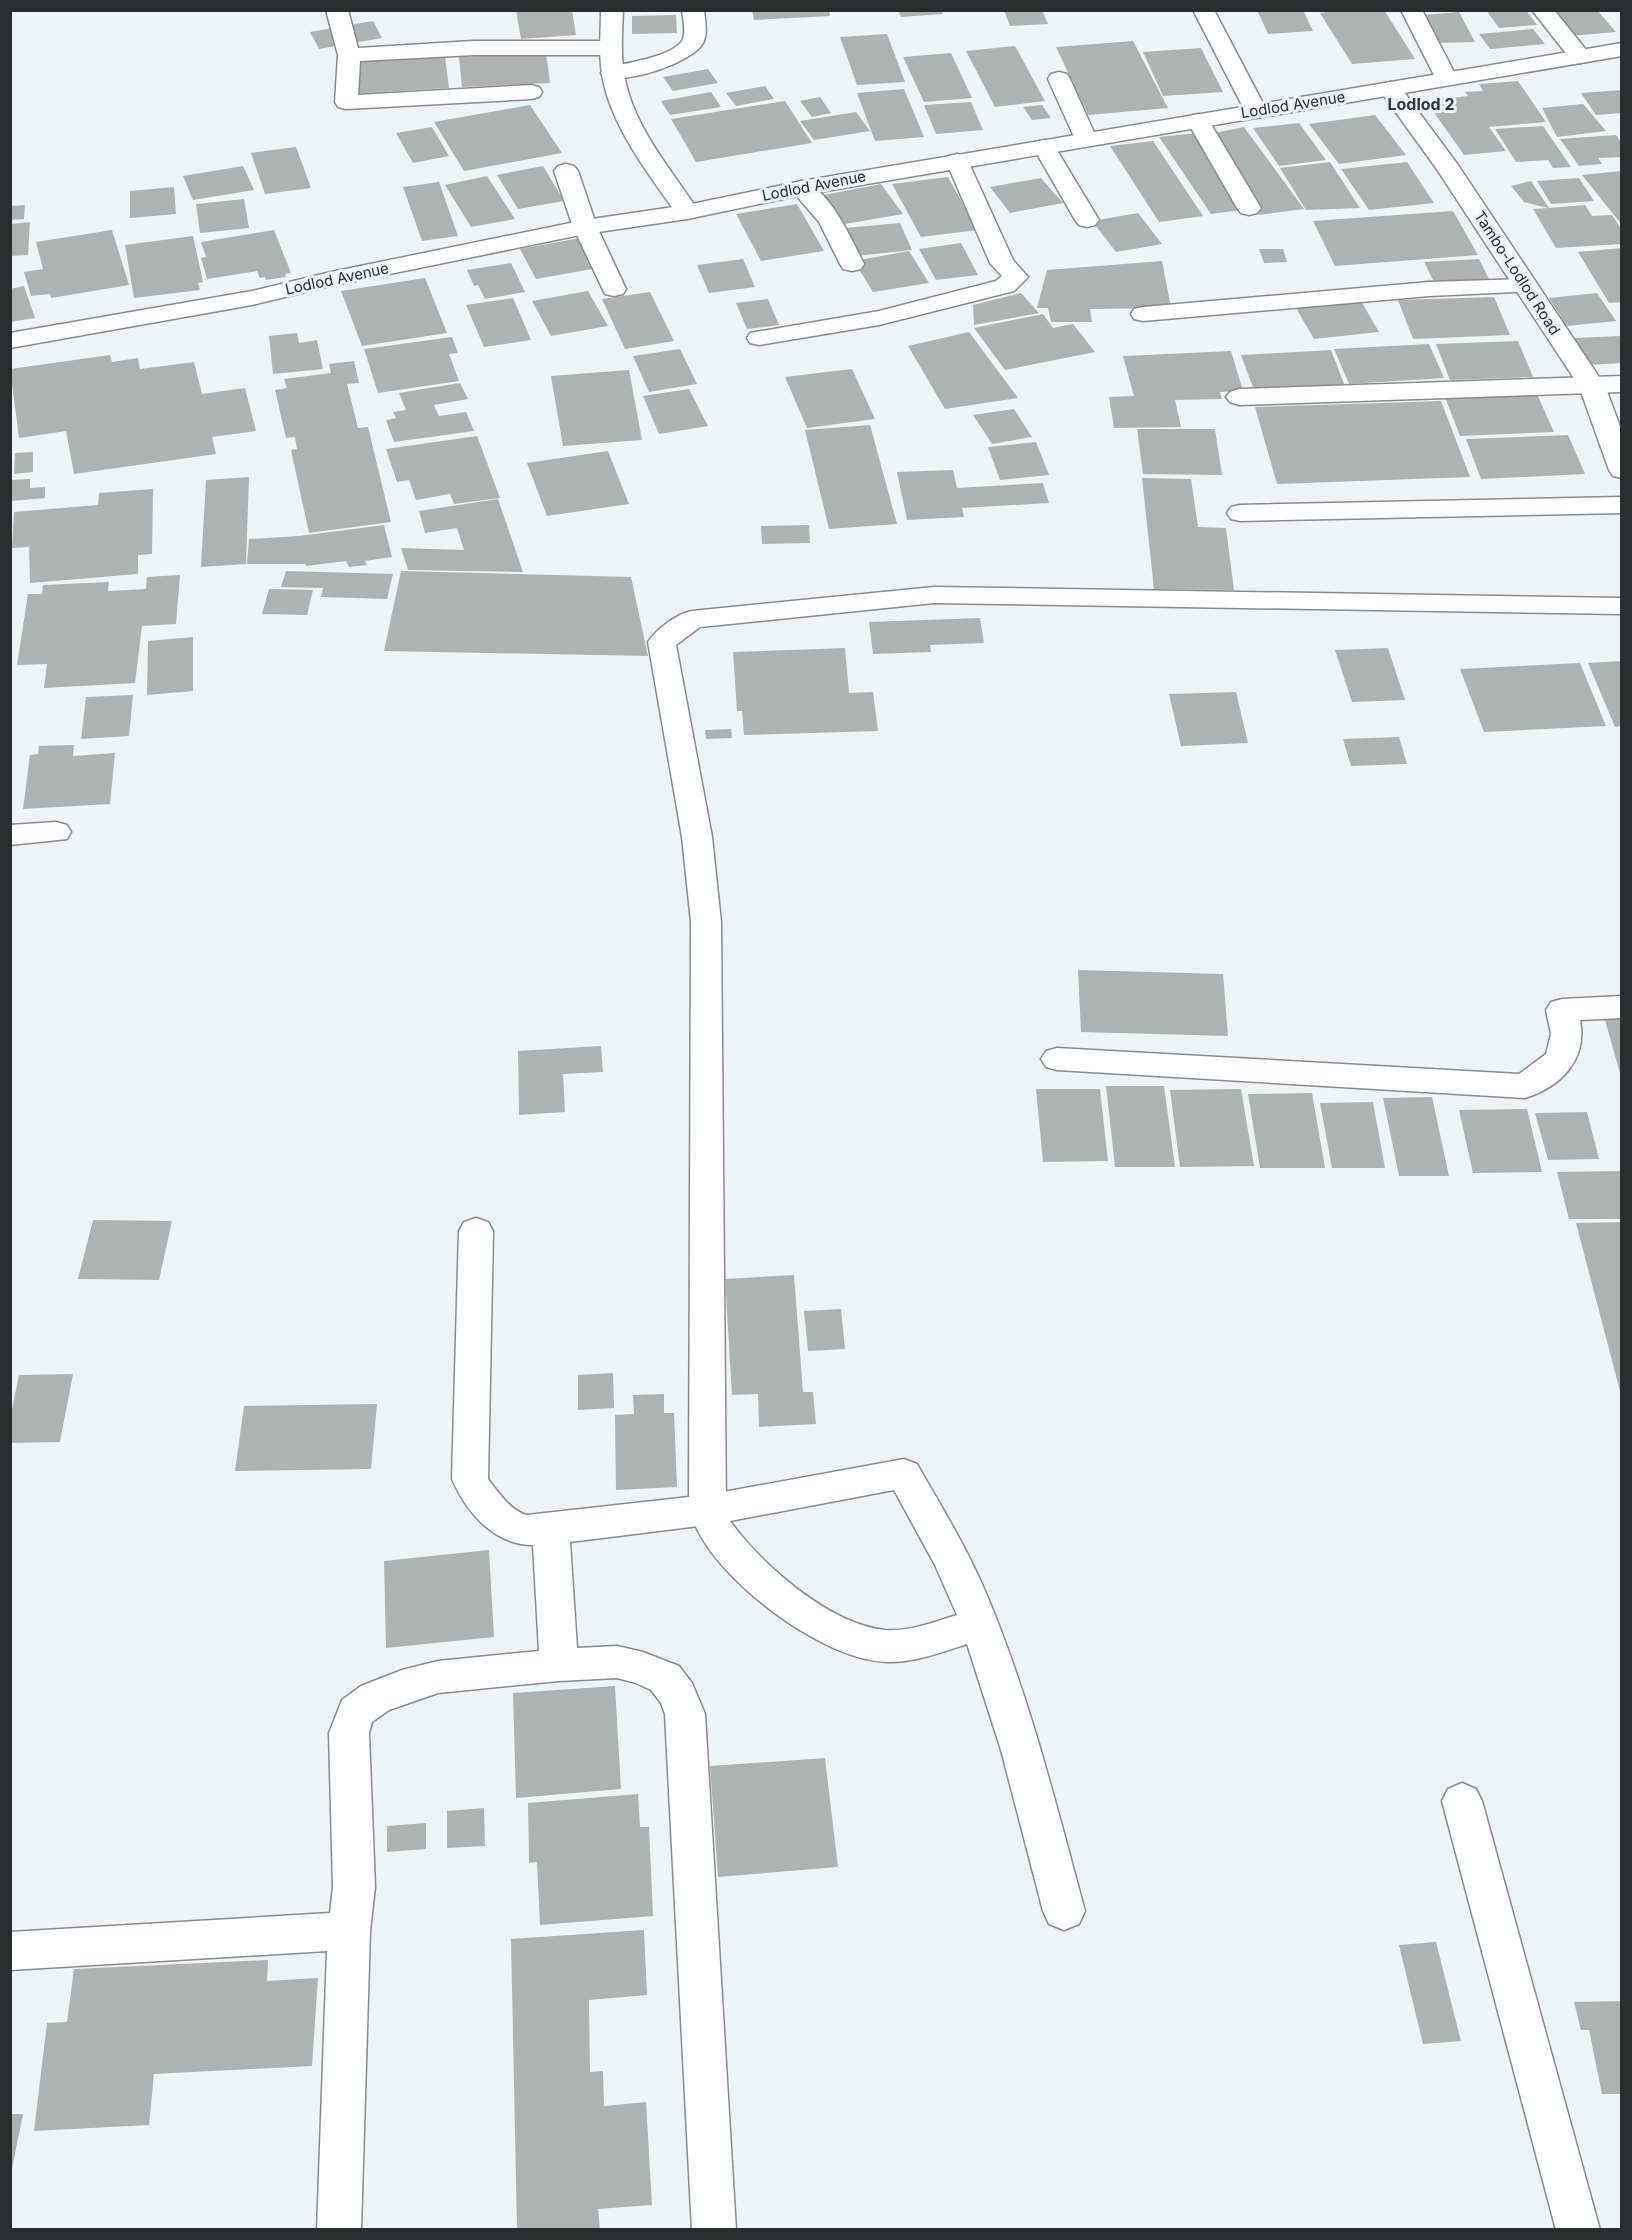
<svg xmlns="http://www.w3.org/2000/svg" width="1632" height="2240" font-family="Inter,sans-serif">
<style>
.building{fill:#acb4b1}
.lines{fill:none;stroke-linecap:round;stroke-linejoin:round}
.service-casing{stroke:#848d8d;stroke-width:3}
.minor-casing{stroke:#848d8d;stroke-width:3}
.tertiary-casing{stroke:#848d8d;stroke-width:3}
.secondary-casing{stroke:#848d8d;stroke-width:3}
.service{fill:#fff;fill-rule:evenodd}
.minor{fill:#fff;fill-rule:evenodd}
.tertiary{fill:#fff;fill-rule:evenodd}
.secondary{fill:#fff;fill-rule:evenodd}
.labels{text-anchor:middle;stroke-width:6;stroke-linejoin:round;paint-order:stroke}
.far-street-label{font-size:15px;fill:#292d2d;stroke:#ebf5f5}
.far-neighbourhood-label{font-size:16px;font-weight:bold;fill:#313939;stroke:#ebf5f5}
</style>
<rect width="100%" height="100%" fill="#ebf5f5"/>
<!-- building -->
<g class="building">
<path d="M516,10h56l4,25 -55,4z"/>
<path d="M752,10h77l1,6 -76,4z"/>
<path d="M898,10h43l2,4 -42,3z"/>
<path d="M1004,10h38l6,14 -38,2z"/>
<path d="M1257,10h46l10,21 -45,3z"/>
<path d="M1342,10h42l31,49 -63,5 -32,-51z"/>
<path d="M1486,10h40l11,15 -38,3z"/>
<path d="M1549,10h48l19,22 -46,4z"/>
<path d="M1459,12l16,30 -36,1 -16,-28z"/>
<path d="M676,15l1,18 -45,1v-18z"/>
<path d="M373,21l9,17 -63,11 -9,-17z"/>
<path d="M1533,29l12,15 -55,5 -11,-15z"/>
<path d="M887,34l18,48 -48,3 -17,-48z"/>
<path d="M1133,41l35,67 -80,7 -32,-68z"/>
<path d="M1015,46l30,55 -50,6 -29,-56z"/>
<path d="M1201,48l22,44 -60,4 -20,-44z"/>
<path d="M546,52l4,31 -88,4 -3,-30z"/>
<path d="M951,53l21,45 -48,4 -21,-45z"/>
<path d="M445,56l4,32 -98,6 -2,-32z"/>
<path d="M708,69l10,14 -45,8 -10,-14z"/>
<path d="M1518,81l28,41 -57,5 17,24 -42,4 -38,-54 42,-5 -3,-4 18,-1 -4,-7z"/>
<path d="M765,86l9,13 -38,7 -10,-13z"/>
<path d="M904,89l20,48 -49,4 -18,-48z"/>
<path d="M1622,90v23l-26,2 -15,-22z"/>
<path d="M711,92l10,15 -51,8 -9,-14z"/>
<path d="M820,97l11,16 -19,4 -12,-16z"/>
<path d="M785,101l27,42 -116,19 -25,-43z"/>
<path d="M971,102l12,28 -47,4 -12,-29z"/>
<path d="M1583,104l23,27 -49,6 -15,-29z"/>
<path d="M530,105l32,48 -98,18 -30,-49z"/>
<path d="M1042,105l9,13 -19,2 -9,-13z"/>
<path d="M856,112l14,19 -56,9 -14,-19z"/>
<path d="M1375,115l31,40 -67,9 -30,-40z"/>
<path d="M1299,123l27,37 -47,6 -26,-38z"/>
<path d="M1543,126l28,41 -18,1 -5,-8 -32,2 -21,-33z"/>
<path d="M432,127l17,29 -36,7 -17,-30z"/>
<path d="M1244,127l60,82 -45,6 -45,-82z"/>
<path d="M1196,133l53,76 -38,5 -52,-77z"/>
<path d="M1616,135l6,8v14l-24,1 4,6 -23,2 -19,-27z"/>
<path d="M1153,141l50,75 -44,6 -49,-76z"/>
<path d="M296,147l15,41 -46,6 -14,-41z"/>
<path d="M1330,162l30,46 -54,2 -26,-42z"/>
<path d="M1407,162l27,41 -65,7 -28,-41z"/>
<path d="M243,166l11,24 -61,10 -10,-24z"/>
<path d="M543,166l21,35 -46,8 -21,-34z"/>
<path d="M1622,171v54l-40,-50z"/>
<path d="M487,176l28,43 -44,8 -26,-42z"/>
<path d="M948,177l30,53 -57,7 -29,-53z"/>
<path d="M1041,178l22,25 -53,10 -20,-26z"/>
<path d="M1579,178l15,23 -43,3 -14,-23z"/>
<path d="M1531,181l18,27 36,-3 7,11 20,-1 10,15v14l-66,4 -23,-39 15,-1 -24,-6 -13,-16z"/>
<path d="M439,182l19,54 -36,5 -19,-54z"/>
<path d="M881,184l22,30 -58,10 -21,-29z"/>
<path d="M174,187l2,27 -46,4v-27z"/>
<path d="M244,199l5,29 -49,5 -4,-29z"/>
<path d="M797,204l27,47 -63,10 -25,-47z"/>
<path d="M25,205l-1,14 -14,1v-14z"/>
<path d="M1453,211l25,44 -143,11 -22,-45z"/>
<path d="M1138,213l24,31 -46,8 -24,-31z"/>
<path d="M30,222l-2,33 -18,1v-32z"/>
<path d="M900,223l12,27 -56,6 -11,-28z"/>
<path d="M112,230l17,55 -78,13 -1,-4 -19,2 -7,-24 19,-3 -7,-27z"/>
<path d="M274,230l17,43 -6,1 1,3 -20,3 -1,-3 -5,1 -3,-7 -50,8 -6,-21 5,-1 -5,-15z"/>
<path d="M193,236l10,46 -5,1 2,7 -66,8 -9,-53z"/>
<path d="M580,238l18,30 -62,11 -16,-30z"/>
<path d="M961,243l17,32 -42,5 -17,-31z"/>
<path d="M1622,248v54l-13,1 -31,-51z"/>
<path d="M1259,249h24l4,13 -23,1z"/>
<path d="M909,251l20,32 -56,9 -19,-31z"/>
<path d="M743,259l12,28 -46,6 -12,-28z"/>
<path d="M1479,259l10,20 -55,3 -10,-20z"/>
<path d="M1162,261l9,47 -81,1 2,13h-41l-3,-14h-11l10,-38z"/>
<path d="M511,263l14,29 -40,7 -7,-14 -4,1 -7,-16z"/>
<path d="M425,278l22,55 -85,13 -21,-55z"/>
<path d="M24,286l11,32 -25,4v-33z"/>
<path d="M588,291l20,35 -57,10 -19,-35z"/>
<path d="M650,292l24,49 -49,8 -23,-50z"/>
<path d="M1021,293l18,20 -65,12 -1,-20z"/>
<path d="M1597,293l19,28 -49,5 -18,-28z"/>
<path d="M1494,297l16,38 -97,4 -15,-39z"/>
<path d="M513,298l18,42 -47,7 -18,-42z"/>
<path d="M768,299l11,26 -32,4 -11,-26z"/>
<path d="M1361,301l18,31 -65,7 -18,-31z"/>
<path d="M1043,314l10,14 20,-4 22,28 -90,18 -31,-42z"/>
<path d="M969,332l49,66 -73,11 -37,-63z"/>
<path d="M297,333l2,10 18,-3 6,29 -50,5 -4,-38z"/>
<path d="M1621,336l1,27 -35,2 -13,-27z"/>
<path d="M452,337l6,16 -9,1 10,27 -81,12 -14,-44z"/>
<path d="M1518,341l15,36 -83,3 -14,-36z"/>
<path d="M1429,344l15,34 -95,6 -15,-35z"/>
<path d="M680,349l17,35 -48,8 -16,-36z"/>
<path d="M1331,350l15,39 -91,4 -14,-38z"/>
<path d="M1231,351l12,40 -23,1 2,7 -47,1 6,27 -67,1 -5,-31 25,-1 -11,-40z"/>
<path d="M110,355l2,7 26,-4 2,11 54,-7 8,32 43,-6 11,43 -44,6 4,17 -142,20 -8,-43 -47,7 -9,-69z"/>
<path d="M354,361l5,22 -12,1 11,44 10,-1 23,95 -82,11 -18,-83 6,-1 -2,-12 -9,1 -11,-48 12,-2 -3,-9 47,-6 -2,-9z"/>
<path d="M852,369l23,50 -68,9 -22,-51z"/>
<path d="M629,370l13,70 -79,6 -12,-70z"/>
<path d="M460,383l8,16 -34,6 5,11 27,-4 8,19 -80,11 -8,-22 10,-2 -3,-6 13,-2 -7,-17z"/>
<path d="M689,389l19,37 -49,8 -16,-38z"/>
<path d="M1537,394l17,38 -94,4 -15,-39z"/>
<path d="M1441,401l29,76 -193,7 -22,-77z"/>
<path d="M1014,409l18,28 -40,7 -19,-29z"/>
<path d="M870,425l27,99 -68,5 -24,-99z"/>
<path d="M1137,429h78l7,46 -79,-1z"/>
<path d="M1568,435l17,39 -104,5 -15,-40z"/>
<path d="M477,436l23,62 -46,6 -4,-10 -34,6 -7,-20 -12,2 -11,-33z"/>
<path d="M1036,442l13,33 -49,5 -12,-33z"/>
<path d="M608,451l21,53 -82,12 -20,-53z"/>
<path d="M33,452v20l-19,2 1,-21z"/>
<path d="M953,470l4,18 86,-5 6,20 -87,5 2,9 -57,3 -10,-48z"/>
<path d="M249,477l-3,87 -45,3 5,-87z"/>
<path d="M1142,478l49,1 7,48 28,1 8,62 -80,-1z"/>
<path d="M30,479v9l15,-1v11l-35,3v-21z"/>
<path d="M153,489l-1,65 -14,1v19l-108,9 -1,-36 -17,1 2,-36 84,-7 1,-12z"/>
<path d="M498,499l25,73 -115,-2 -7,-22 63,2 -7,-22 -32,5 -6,-22z"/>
<path d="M384,525l8,32 -27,4 2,4 -18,2 -3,-6 -40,5v-2h-59l2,-25 50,-3z"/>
<path d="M809,525l1,18 -48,1 -1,-18z"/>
<path d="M286,571l107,3 -6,25 -66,-2 2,-9 -42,-1z"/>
<path d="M401,571l230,6 17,79 -264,-5z"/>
<path d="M180,575l-4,49 -34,2 -7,57 -91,5 3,-24 -30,1 11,-71h14l1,-9 66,-3 -1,9 38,-2 1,-12z"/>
<path d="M269,589l44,1 -6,25 -45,-1z"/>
<path d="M980,618l4,25 -54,2 1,7 -58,2 -4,-32z"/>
<path d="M193,637v54l-46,4 1,-54z"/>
<path d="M845,648l4,45 24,-1 5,39 -134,4 -2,-24h-5l-4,-59z"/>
<path d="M1388,648l17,52 -53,2 -17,-52z"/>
<path d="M1622,661v65l-7,1 -27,-64z"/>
<path d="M1580,663l26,63 -122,6 -24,-63z"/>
<path d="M1236,692l12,51 -67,3 -12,-52z"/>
<path d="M133,695l-4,41 -48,3 5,-42z"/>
<path d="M731,729l1,9 -26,1 -1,-9z"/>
<path d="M1399,737l8,27 -56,2 -8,-27z"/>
<path d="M74,745l-1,11 42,-3 -5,51 -87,5 7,-54 8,-1 1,-8z"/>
<path d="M1078,970l145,4 5,62 -147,-4z"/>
<path d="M1622,1008v69h-1l-19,-68z"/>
<path d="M601,1046l2,26 -40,2 2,38 -46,3 -1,-64z"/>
<path d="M1106,1086h58l11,81h-60z"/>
<path d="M1036,1089h64l8,72 -65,1z"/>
<path d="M1241,1089l13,77 -74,1 -10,-77z"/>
<path d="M1312,1093l13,75h-65l-12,-74z"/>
<path d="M1432,1097l17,79h-50l-16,-78z"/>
<path d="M1373,1102l12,66h-53l-12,-65z"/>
<path d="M1527,1109l15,63 -69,1 -14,-63z"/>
<path d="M1587,1112l12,47 -51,1 -13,-47z"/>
<path d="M1622,1171v48h-53l-12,-47z"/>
<path d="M93,1220l79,1 -13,59 -81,-1z"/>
<path d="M1622,1222v173h-1l-45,-172z"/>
<path d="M794,1275l9,117h10l3,32 -57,3 -1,-33 -26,1 -7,-116z"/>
<path d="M841,1309l4,40 -37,2 -4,-40z"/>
<path d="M613,1373l1,35 -36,2v-35z"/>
<path d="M73,1374l-13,68 -50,1v-24l9,-44z"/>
<path d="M664,1394v19h10l3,74 -61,3 -1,-75 19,-1 -1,-19z"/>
<path d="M377,1404l-6,65 -136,2 9,-65z"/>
<path d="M489,1550l5,87 -108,11 -2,-87z"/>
<path d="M615,1686l6,103 -105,9 -3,-105z"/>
<path d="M825,1758l13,109 -120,10 -8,-111z"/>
<path d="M638,1794l2,33h9l4,89 -113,9 -3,-63 -8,1 -1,-60z"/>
<path d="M484,1808l1,38 -38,2v-37z"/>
<path d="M426,1823v26l-39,3v-26z"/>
<path d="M644,1930l3,65 -58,5 1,72 13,-1 1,35 42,-4 6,103 -54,4 2,20h-83l-6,-290z"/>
<path d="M1436,1942l25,99 -38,3 -24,-99z"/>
<path d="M268,1960l-1,21 51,-3 -6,88 -158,8 -5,51 -115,6 13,-108 20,-1 7,-53z"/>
<path d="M1622,2001v93h-20l-13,-64h-8l-7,-28z"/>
<path d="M10,2114h13l-11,55h-2z"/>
</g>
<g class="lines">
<defs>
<g id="service">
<path d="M326,10h22l10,38 115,-7h138l8,2 3,5 -3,5 -8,2h-138l-113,6 -2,34 173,-10 8,2 3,5 -3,5 -8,2 -185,10 -8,-2 -3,-5 3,-47z"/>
<path d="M682,10h22c1,11 4,23 -1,33 -12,21 -77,40 -99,35l-3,-5 3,-5c18,-4 71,-11 79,-29 3,-8 0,-20 -1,-29z"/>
<path d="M1532,10h22l37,46 -3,5 -8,2 -8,-2z"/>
<path d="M1059,72l8,2 3,5 27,60 -3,5 -8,2 -8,-2 -3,-5 -27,-60 3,-5z"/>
<path d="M1198,114l8,2 3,5 52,87 -4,5 -8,2 -8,-2 -4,-5 -50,-87 3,-5z"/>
<path d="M1044,140l8,2 3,5 44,73 -4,5 -8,2 -8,-2 -4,-5 -42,-73 3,-5z"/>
<path d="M566,164l8,2 4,5 19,56 29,62 -3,5 -9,2 -9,-2 -32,-67 -19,-56 4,-5z"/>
<path d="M802,181c27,7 50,59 62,83l-3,5 -9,2 -9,-2 -3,-5 -21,-42 -29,-34 4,-5z"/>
<path d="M1622,497v16l-382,8 -9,-2 -4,-6 4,-6 9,-2z"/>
<path d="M56,822l11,3 4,7 -4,7 -57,6v-20z"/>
<path d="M1622,996v22l-42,2c8,39 -19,67 -55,78l-468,-28 -11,-3 -5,-8 5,-8 11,-3 462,26 27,-20 5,-20 -5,-24 5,-8 11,-3z"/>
<path d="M904,1459l13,5c24,42 50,84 69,129 43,102 70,211 99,318l-6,13 -15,6 -15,-6 -6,-13 -42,-161 -34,-106c-25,8 -53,19 -80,18 -61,-2 -150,-69 -182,-119 -7,-10 -11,-22 -17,-33l6,-11 13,-4zM894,1490l41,75 22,50c-23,7 -48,17 -72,15 -56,-6 -123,-65 -155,-109z"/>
</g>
<g id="minor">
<path d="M601,10h22c-1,25 -3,50 3,74 11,47 47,88 73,128l-4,5 -8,2 -8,-2c-27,-38 -65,-87 -75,-133 -6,-24 -3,-49 -3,-74z"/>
<path d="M1193,10h21l53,101 -3,5 -8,2 -8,-2 -3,-5z"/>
<path d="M1401,10h21l35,68 -3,5 -8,2 -8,-2z"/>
<path d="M957,154l8,2 3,5 45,99 15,17 -14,14 -135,34 -120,20 -9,-2 -3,-5 3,-5 129,-22 117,-30 6,-5 -12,-13 -44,-102 3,-5z"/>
<path d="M1526,279l9,2 3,5 -3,5 -106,5 -286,25 -9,-2 -3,-5 3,-5 9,-2 286,-25z"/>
<path d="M1622,376v16l-383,13 -9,-3 -4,-5 4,-5 9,-3z"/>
<path d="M934,587l688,11v16l-688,-11 -234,24 -24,18 36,192 9,85 5,588 -6,11 -13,4 -137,17 7,106 40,-2 26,6 36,14 13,17 13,31 31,516h-44l-27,-516 -4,-11 -10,-13 -15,-7 -19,-5 -58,3 -121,12 -49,17 -17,12 -3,11 6,154 -5,44 -9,299h-44l10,-279 -317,19v-38l320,-19 3,-26 -4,-154 13,-33 19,-14 41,-16 36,-9 101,-10 -6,-106c-39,0 -67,-33 -81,-66l7,-248 5,-9 12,-4 12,4 5,9 -5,248c9,12 24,33 39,36l162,-18 2,-575 -9,-85 -34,-195c9,-13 28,-28 44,-31z"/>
<path d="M1462,1783l14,6 6,12 118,429h-44l-114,-429 6,-12z"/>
</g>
<path id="tertiary" d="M1390,82l8,2 60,81 147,221 17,46v46l-9,-2 -4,-6 -30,-84 -143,-218 -57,-79 3,-5z"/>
<path id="secondary" d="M1622,43v13l-820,139 -115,24 -102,15 -254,52 -79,19 -242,43v-15l242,-42 79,-19 254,-52 102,-15 115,-24z"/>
</defs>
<!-- service casing -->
<use href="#service" class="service-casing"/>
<!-- minor casing -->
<use href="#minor" class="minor-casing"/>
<!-- tertiary casing -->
<use href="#tertiary" class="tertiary-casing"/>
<!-- secondary casing -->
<use href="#secondary" class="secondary-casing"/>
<!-- service -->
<use href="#service" class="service"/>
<!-- minor -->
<use href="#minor" class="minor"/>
<!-- tertiary -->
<use href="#tertiary" class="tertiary"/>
<!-- secondary -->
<use href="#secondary" class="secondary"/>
</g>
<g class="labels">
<!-- far-street labels -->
<g class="far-street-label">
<text transform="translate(1293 105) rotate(-9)" y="5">Lodlod Avenue</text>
<text transform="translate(814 186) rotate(-11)" y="5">Lodlod Avenue</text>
<text transform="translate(1517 273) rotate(57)" y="5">Tambo-Lodlod Road</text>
<text transform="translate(337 279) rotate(-12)" y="5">Lodlod Avenue</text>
</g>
<!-- far-neighbourhood labels -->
<g class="far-neighbourhood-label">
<text x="1421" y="110">Lodlod 2</text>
</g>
</g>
<!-- border -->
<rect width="1632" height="2240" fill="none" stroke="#292d2d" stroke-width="24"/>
</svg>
